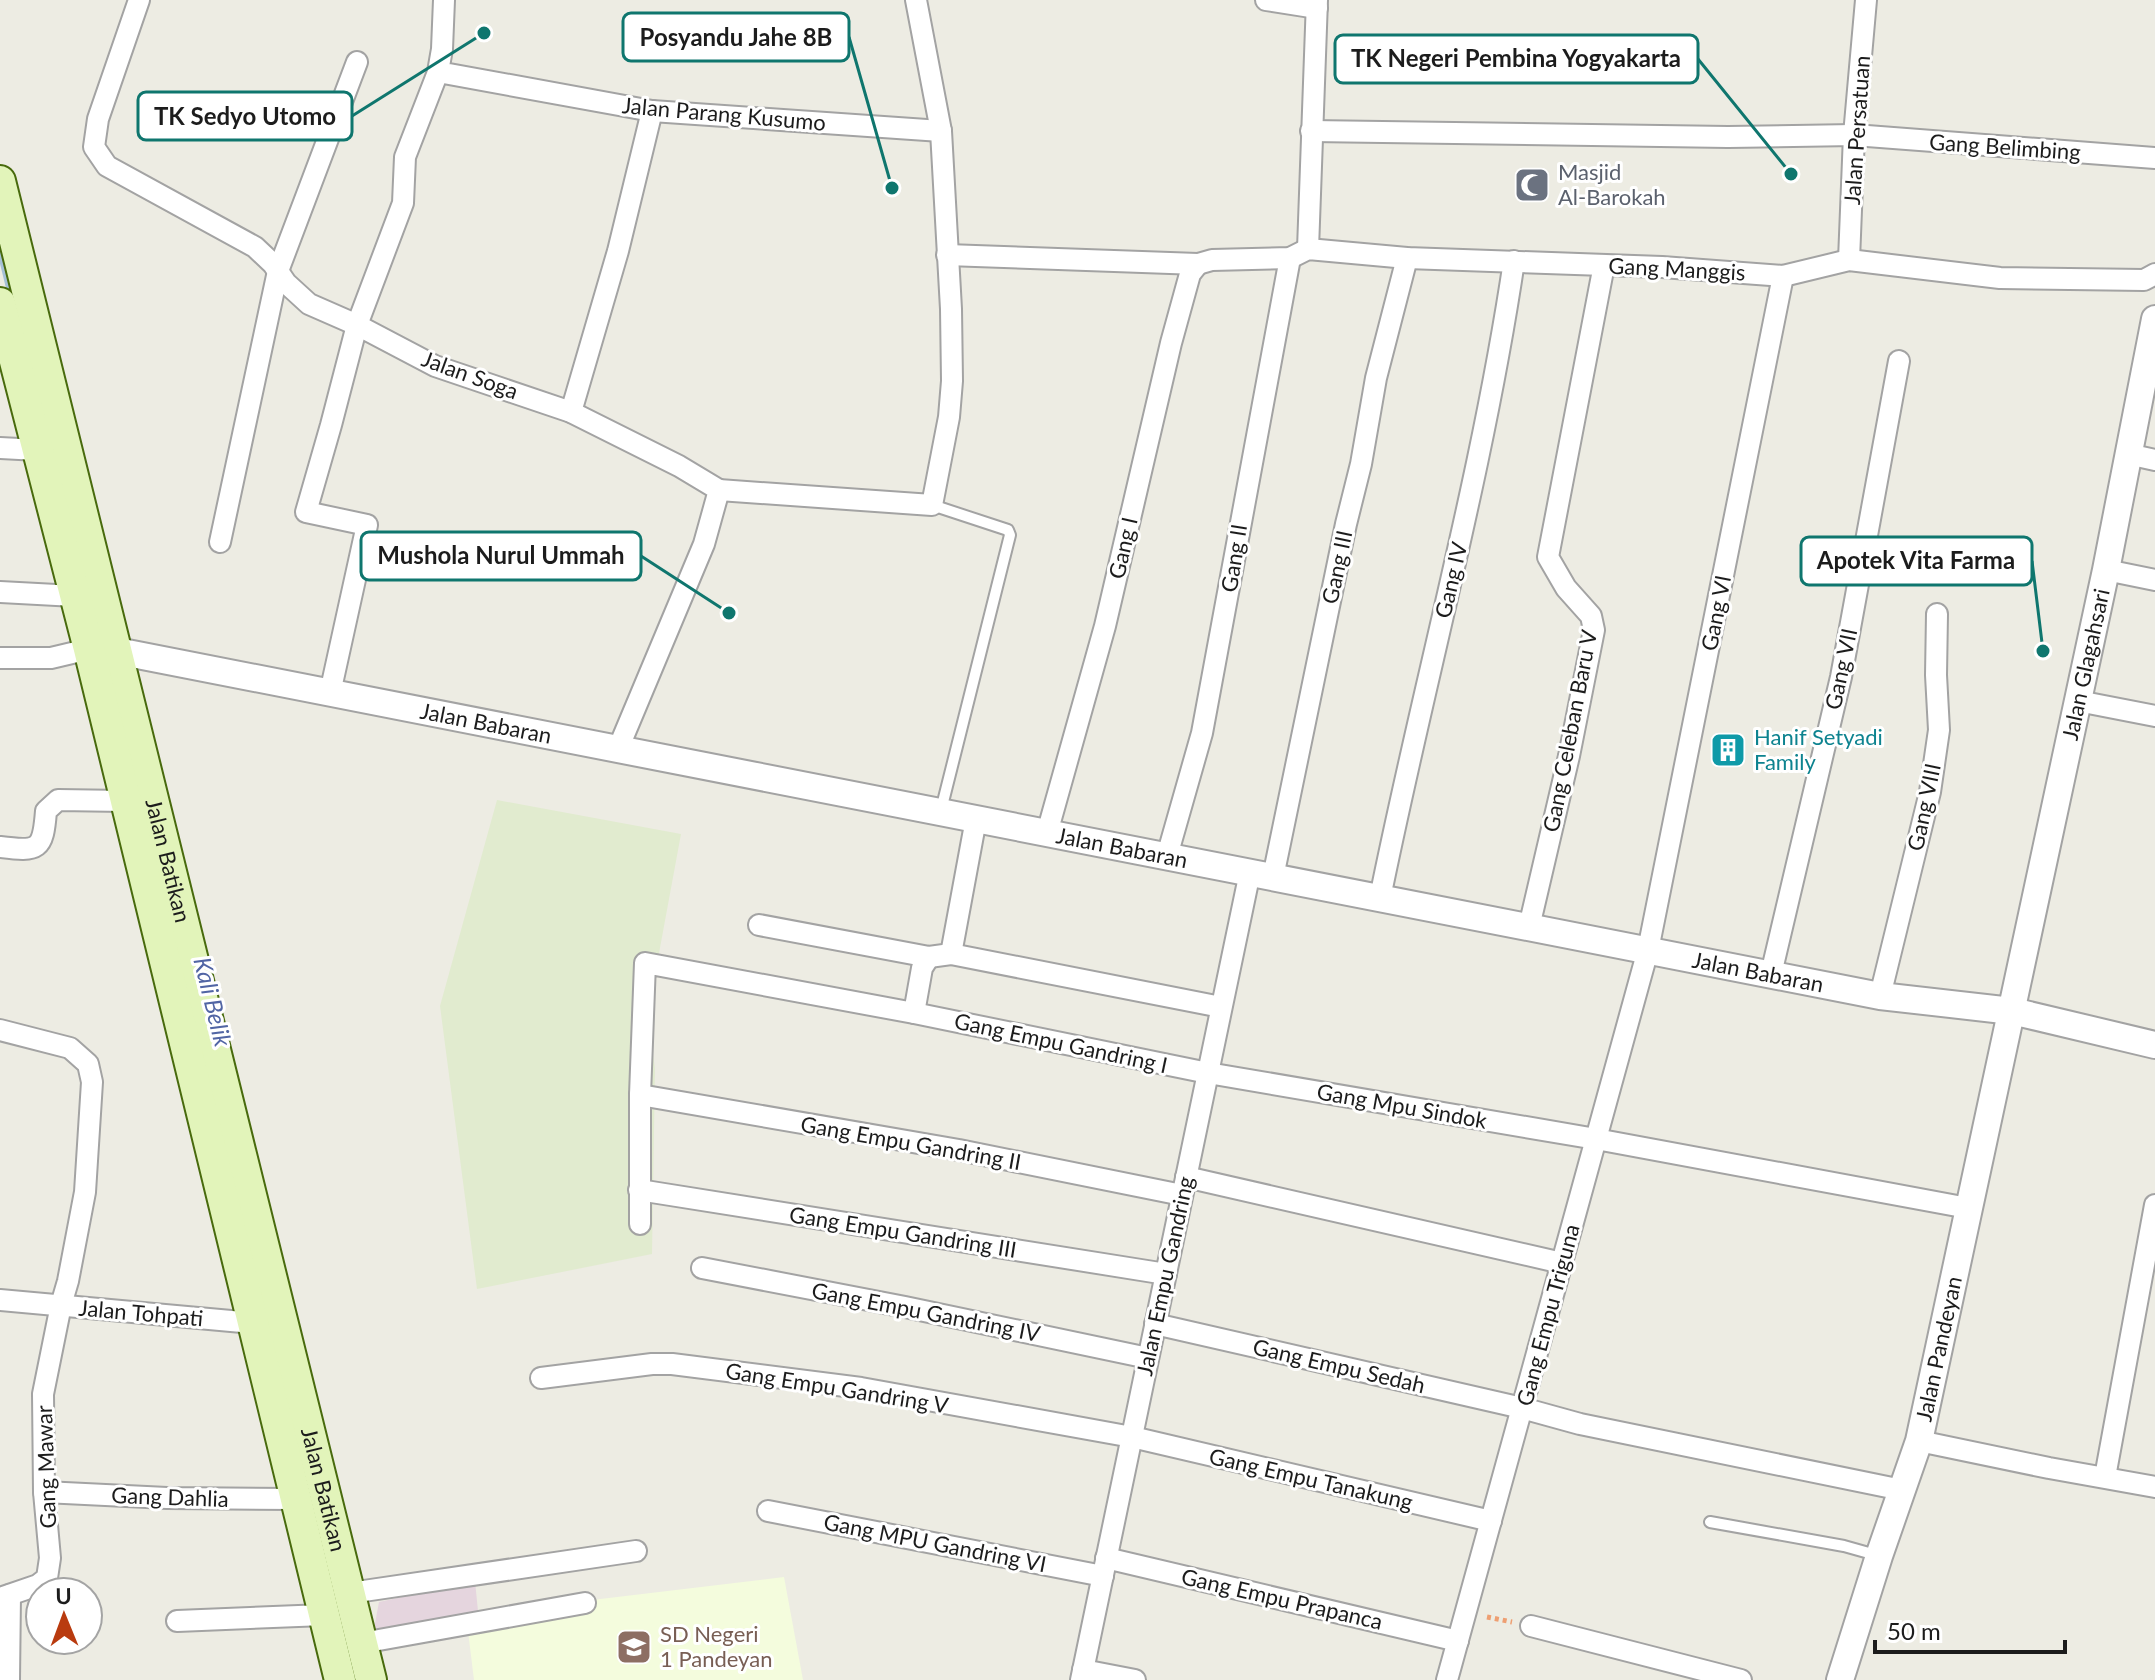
<svg xmlns="http://www.w3.org/2000/svg" width="2155" height="1680" font-family="Lato,sans-serif">
<style>
.industrial{fill:#e5d5de}
.education{fill:#f4fcdd}
.farmland{fill:#e1ebcf}
.lines{fill:none;stroke-linecap:round;stroke-linejoin:round}
.stream{stroke:#a6c0d7;stroke-width:8}
.service-casing{stroke:#a3a3a3;stroke-width:14}
.minor-casing{stroke:#a3a3a3;stroke-width:24}
.tertiary-casing{stroke:#a3a3a3;stroke-width:30}
.secondary-casing{stroke:#486a0d;stroke-width:34}
.path{stroke:#ee9f72;stroke-width:5;stroke-dasharray:4 4;stroke-linecap:butt}
.service{stroke:#fff;stroke-width:10}
.minor{stroke:#fff;stroke-width:20}
.tertiary{stroke:#fff;stroke-width:26}
.secondary{stroke:#e2f4ba;stroke-width:30}
.labels{text-anchor:middle;stroke-width:6;stroke-linejoin:round;paint-order:stroke}
.street-label{font-size:22px;fill:#1c1c1c;stroke:#fff}
.worship-label{font-size:22px;fill:#5b616d;stroke:#fff;text-anchor:start}
.culture-label{font-size:22px;fill:#0d838f;stroke:#fff;text-anchor:start}
.education-label{font-size:22px;fill:#785e54;stroke:#fff;text-anchor:start}
.water-label{font-size:24px;font-style:italic;fill:#5165a4;stroke:#fff}
.leader{fill:none;stroke:#0f766e;stroke-width:3}
.callout-dot{fill:#0f766e;stroke:#fff;stroke-width:3}
.callout{fill:#fff;stroke:#0f766e;stroke-width:3}
.callout-label{font-size:24px;text-anchor:middle;font-weight:bold;fill:#1c1c1c}
</style>
<rect width="100%" height="100%" fill="#edece3"/>
<!-- industrial -->
<path class="industrial" d="M475,1581l4,40 -105,8 5,-27z"/>
<!-- education -->
<path class="education" d="M784,1577l19,103h-329l-8,-65z"/>
<!-- farmland -->
<path class="farmland" d="M497,800l184,34 -24,130 -11,39 9,66 -3,185 -175,35 -37,-283z"/>
<g class="lines">
<!-- stream -->
<path class="stream" d="M0,247l14,57"/>
<defs>
<g id="service">
<path d="M932,505l76,25 2,5 -69,275"/>
<path d="M1710,1522l134,24 32,9"/>
</g>
<g id="minor">
<path d="M139,0l-41,119 -4,28 13,19 148,81 18,17 13,19 23,21 48,21 78,41 136,46 108,54 40,24 -15,54 -86,205"/>
<path d="M444,0l-2,49 -4,23 214,39 289,20"/>
<path d="M1266,0l51,8"/>
<path d="M1311,131l417,6 126,-2 301,23"/>
<path d="M1308,249l9,-249"/>
<path d="M947,255l251,9 14,-4 78,-2 18,-9 99,9 255,9 121,9 66,-16 151,18 144,2 11,-6"/>
<path d="M1849,260l5,-125 12,-135"/>
<path d="M571,412l47,-161 34,-140"/>
<path d="M0,448l38,2"/>
<path d="M2128,454l27,6"/>
<path d="M719,490l213,15 17,-88 3,-36 -1,-72 -10,-178 -25,-131"/>
<path d="M220,542l58,-271 79,-209"/>
<path d="M2106,570l49,10"/>
<path d="M0,592l75,4"/>
<path d="M0,658h51l38,-9"/>
<path d="M330,693l37,-168 -61,-13 25,-87 26,-100 46,-122 2,-46 33,-85"/>
<path d="M2078,701l77,15"/>
<path d="M1047,833l58,-207 66,-283 19,-69 8,-10"/>
<path d="M0,847c39,5 43,3 46,-36l12,-11 67,1"/>
<path d="M1167,856l35,-123 88,-475"/>
<path d="M1273,877l73,-353 15,-60 15,-86 31,-120"/>
<path d="M1380,898c43,-213 102,-422 134,-637"/>
<path d="M759,925l170,32 22,-3 25,-135"/>
<path d="M1529,927l40,-171 25,-126 -3,-14 -25,-28 -18,-31 56,-292"/>
<path d="M951,954l270,53"/>
<path d="M1771,974l70,-297 58,-316"/>
<path d="M1880,996l50,-204 9,-62 -3,-55 1,-61"/>
<path d="M914,1013l8,-45 7,-11"/>
<path d="M0,1030l70,18 18,16 4,18 -7,110 -17,89 -7,24 -18,89 1,98 6,66 -3,20 -9,7 -38,13"/>
<path d="M640,1095l319,55 223,45"/>
<path d="M1186,1177l376,86"/>
<path d="M639,1190l527,84"/>
<path d="M640,1224v-129l5,-132 269,50 294,60 388,66 372,69"/>
<path d="M702,1268l203,39 243,51"/>
<path d="M0,1300l253,23 10,-3"/>
<path d="M1155,1324l367,84 58,16 322,66"/>
<path d="M541,1378l111,-14h20l189,24 271,49 359,84"/>
<path d="M1919,1441l130,27 106,19"/>
<path d="M2105,1477l50,-272"/>
<path d="M44,1492l123,6 129,1"/>
<path d="M768,1511l335,65"/>
<path d="M1106,1558l352,83"/>
<path d="M350,1593l286,-42"/>
<path d="M177,1621l147,-6"/>
<path d="M1531,1626l210,54"/>
<path d="M362,1643l223,-40"/>
<path d="M1083,1670l52,10"/>
<path d="M9,1680l1,-85"/>
<path d="M1081,1680l169,-808"/>
<path d="M1447,1680l201,-730 135,-674"/>
</g>
<g id="tertiary">
<path id="s1" d="M117,651l1763,345 132,15 143,34"/>
<path id="s2" d="M1840,1680l39,-124 40,-115 187,-871 49,-251"/>
</g>
<g id="secondary">
<path id="s3" d="M0,181l371,1499"/>
<path d="M0,303l89,346 251,1031"/>
</g>
</defs>
<!-- service casing -->
<use href="#service" class="service-casing"/>
<!-- minor casing -->
<use href="#minor" class="minor-casing"/>
<!-- tertiary casing -->
<use href="#tertiary" class="tertiary-casing"/>
<!-- secondary casing -->
<use href="#secondary" class="secondary-casing"/>
<!-- path -->
<path class="path" d="M1487,1617l25,5"/>
<!-- service -->
<use href="#service" class="service"/>
<!-- minor -->
<use href="#minor" class="minor"/>
<!-- tertiary -->
<use href="#tertiary" class="tertiary"/>
<!-- secondary -->
<use href="#secondary" class="secondary"/>
</g>
<!-- icons -->
<defs>
<symbol id="mosque-square" viewBox="-11 -11 22 22"><rect x="-9" y="-9" width="18" height="18" rx="4" fill="#6b7280" stroke="#fff"/><path d="M3.5-4.9A6 6 0 1 0 3.5 4.9A5 5 0 1 1 3.5-4.9Z" fill="#fff"/></symbol>
<symbol id="building-square" viewBox="-11 -11 22 22"><rect x="-9" y="-9" width="18" height="18" rx="4" fill="#0f9aa8" stroke="#fff"/><path d="M-4-6H4V6H1V3H-1V6H-4ZM-2.5-4.3h1.7v1.8h-1.7ZM.8-4.3h1.7v1.8H.8ZM-2.5-1h1.7V.8h-1.7ZM.8-1h1.7V.8H.8Z" fill="#fff"/></symbol>
<symbol id="school-square" viewBox="-11 -11 22 22"><rect x="-9" y="-9" width="18" height="18" rx="4" fill="#8d6e63" stroke="#fff"/><path d="M0-5L7-2L0 1L-7-2ZM-4 1L0 2.5L4 1V4Q0 6-4 4Z" fill="#fff"/></symbol>
</defs>
<g fill-rule="evenodd">
<use href="#mosque-square" x="1512" y="165" width="40" height="40"/>
<use href="#building-square" x="1708" y="730" width="40" height="40"/>
<use href="#school-square" x="614" y="1627" width="40" height="40"/>
</g>
<g class="labels">
<!-- street labels -->
<g class="street-label">
<text transform="translate(724 114) rotate(5)" y="8">Jalan Parang Kusumo</text>
<text transform="translate(1857 130) rotate(-86)" y="8">Jalan Persatuan</text>
<text transform="translate(2005 147) rotate(4)" y="8">Gang Belimbing</text>
<text transform="translate(1677 269) rotate(3)" y="8">Gang Manggis</text>
<text transform="translate(470 375) rotate(20)" y="8">Jalan Soga</text>
<text transform="translate(1123 548) rotate(-77)" y="8">Gang I</text>
<text transform="translate(1234 558) rotate(-81)" y="8">Gang II</text>
<text transform="translate(1337 567) rotate(-78)" y="8">Gang III</text>
<text transform="translate(1451 580) rotate(-77)" y="8">Gang IV</text>
<text transform="translate(1716 613) rotate(-79)" y="8">Gang VI</text>
<text dy="8" stroke="none"><textPath href="#s2" startOffset="1046">Jalan Glagahsari</textPath></text>
<text transform="translate(1841 669) rotate(-78)" y="8">Gang VII</text>
<text dy="8" stroke="none"><textPath href="#s1" startOffset="376">Jalan Babaran</textPath></text>
<text transform="translate(1570 731) rotate(-79)" y="8">Gang Celeban Baru V</text>
<text transform="translate(1924 807) rotate(-78)" y="8">Gang VIII</text>
<text dy="8" stroke="none"><textPath href="#s1" startOffset="1024">Jalan Babaran</textPath></text>
<text dy="8" stroke="none"><textPath href="#s3" startOffset="700">Jalan Batikan</textPath></text>
<text dy="8" stroke="none"><textPath href="#s1" startOffset="1672">Jalan Babaran</textPath></text>
<text transform="translate(1061 1043) rotate(12)" y="8">Gang Empu Gandring I</text>
<text transform="translate(1402 1106) rotate(10)" y="8">Gang Mpu Sindok</text>
<text transform="translate(911 1143) rotate(10)" y="8">Gang Empu Gandring II</text>
<text transform="translate(903 1232) rotate(9)" y="8">Gang Empu Gandring III</text>
<text transform="translate(1165 1276) rotate(-78)" y="8">Jalan Empu Gandring</text>
<text transform="translate(926 1312) rotate(11)" y="8">Gang Empu Gandring IV</text>
<text transform="translate(141 1313) rotate(5)" y="8">Jalan Tohpati</text>
<text transform="translate(1548 1315) rotate(-75)" y="8">Gang Empu Triguna</text>
<text dy="8" stroke="none"><textPath href="#s2" startOffset="346">Jalan Pandeyan</textPath></text>
<text transform="translate(1339 1366) rotate(13)" y="8">Gang Empu Sedah</text>
<text transform="translate(837 1388) rotate(9)" y="8">Gang Empu Gandring V</text>
<text transform="translate(46 1467) rotate(-92)" y="8">Gang Mawar</text>
<text transform="translate(1311 1479) rotate(13)" y="8">Gang Empu Tanakung</text>
<text dy="8" stroke="none"><textPath href="#s3" startOffset="1348">Jalan Batikan</textPath></text>
<text transform="translate(170 1497) rotate(2)" y="8">Gang Dahlia</text>
<text transform="translate(935 1543) rotate(11)" y="8">Gang MPU Gandring VI</text>
<text transform="translate(1282 1599) rotate(13)" y="8">Gang Empu Prapanca</text>
</g>
<!-- worship labels -->
<g class="worship-label">
<text x="1558" y="180">Masjid<tspan x="1558" dy="25">Al-Barokah</tspan></text>
</g>
<!-- culture labels -->
<g class="culture-label">
<text x="1754" y="745">Hanif Setyadi<tspan x="1754" dy="25">Family</tspan></text>
</g>
<!-- education labels -->
<g class="education-label">
<text x="660" y="1642">SD Negeri<tspan x="660" dy="25">1 Pandeyan</tspan></text>
</g>
<!-- water labels -->
<g class="water-label">
<text transform="translate(212 1002) rotate(76)" y="8">Kali Belik</text>
</g>
</g>
<!-- callouts -->
<path class="leader" d="M892 188L849 37M1791 174L1698 59M484 33L352 116M729 613L641 556M2043 651L2032 561"/>
<g class="callout-dot">
<circle cx="892" cy="188" r="8"/>
<circle cx="1791" cy="174" r="8"/>
<circle cx="484" cy="33" r="8"/>
<circle cx="729" cy="613" r="8"/>
<circle cx="2043" cy="651" r="8"/>
</g>
<g class="callout">
<rect x="623" y="13" width="226" height="48" rx="8"/>
<rect x="1335" y="35" width="363" height="48" rx="8"/>
<rect x="138" y="92" width="214" height="48" rx="8"/>
<rect x="361" y="532" width="280" height="48" rx="8"/>
<rect x="1801" y="537" width="231" height="48" rx="8"/>
</g>
<g class="callout-label">
<text x="736" y="46">Posyandu Jahe 8B</text>
<text x="1516" y="67">TK Negeri Pembina Yogyakarta</text>
<text x="245" y="125">TK Sedyo Utomo</text>
<text x="501" y="564">Mushola Nurul Ummah</text>
<text x="1916" y="569">Apotek Vita Farma</text>
</g>
<!-- north arrow -->
<g transform="translate(64 1616) rotate(359)"><circle r="38" fill="#ffffff" stroke="#a4a4a4" stroke-width="2"/>
<path d="M0-6L14 30L0 20L-14 30Z" fill="#b93b0f"/>
<text y="-12" font-size="22" font-weight="bold" text-anchor="middle" fill="#1c1c1c">U</text>
</g>
<!-- scale -->
<path d="M1875 1640v12h190v-12" fill="none" stroke="#1c1c1c" stroke-width="4"/>
<text x="1887" y="1640" font-size="24" fill="#1c1c1c" stroke="#ffffff" stroke-width="6" paint-order="stroke">50 m</text>
</svg>
